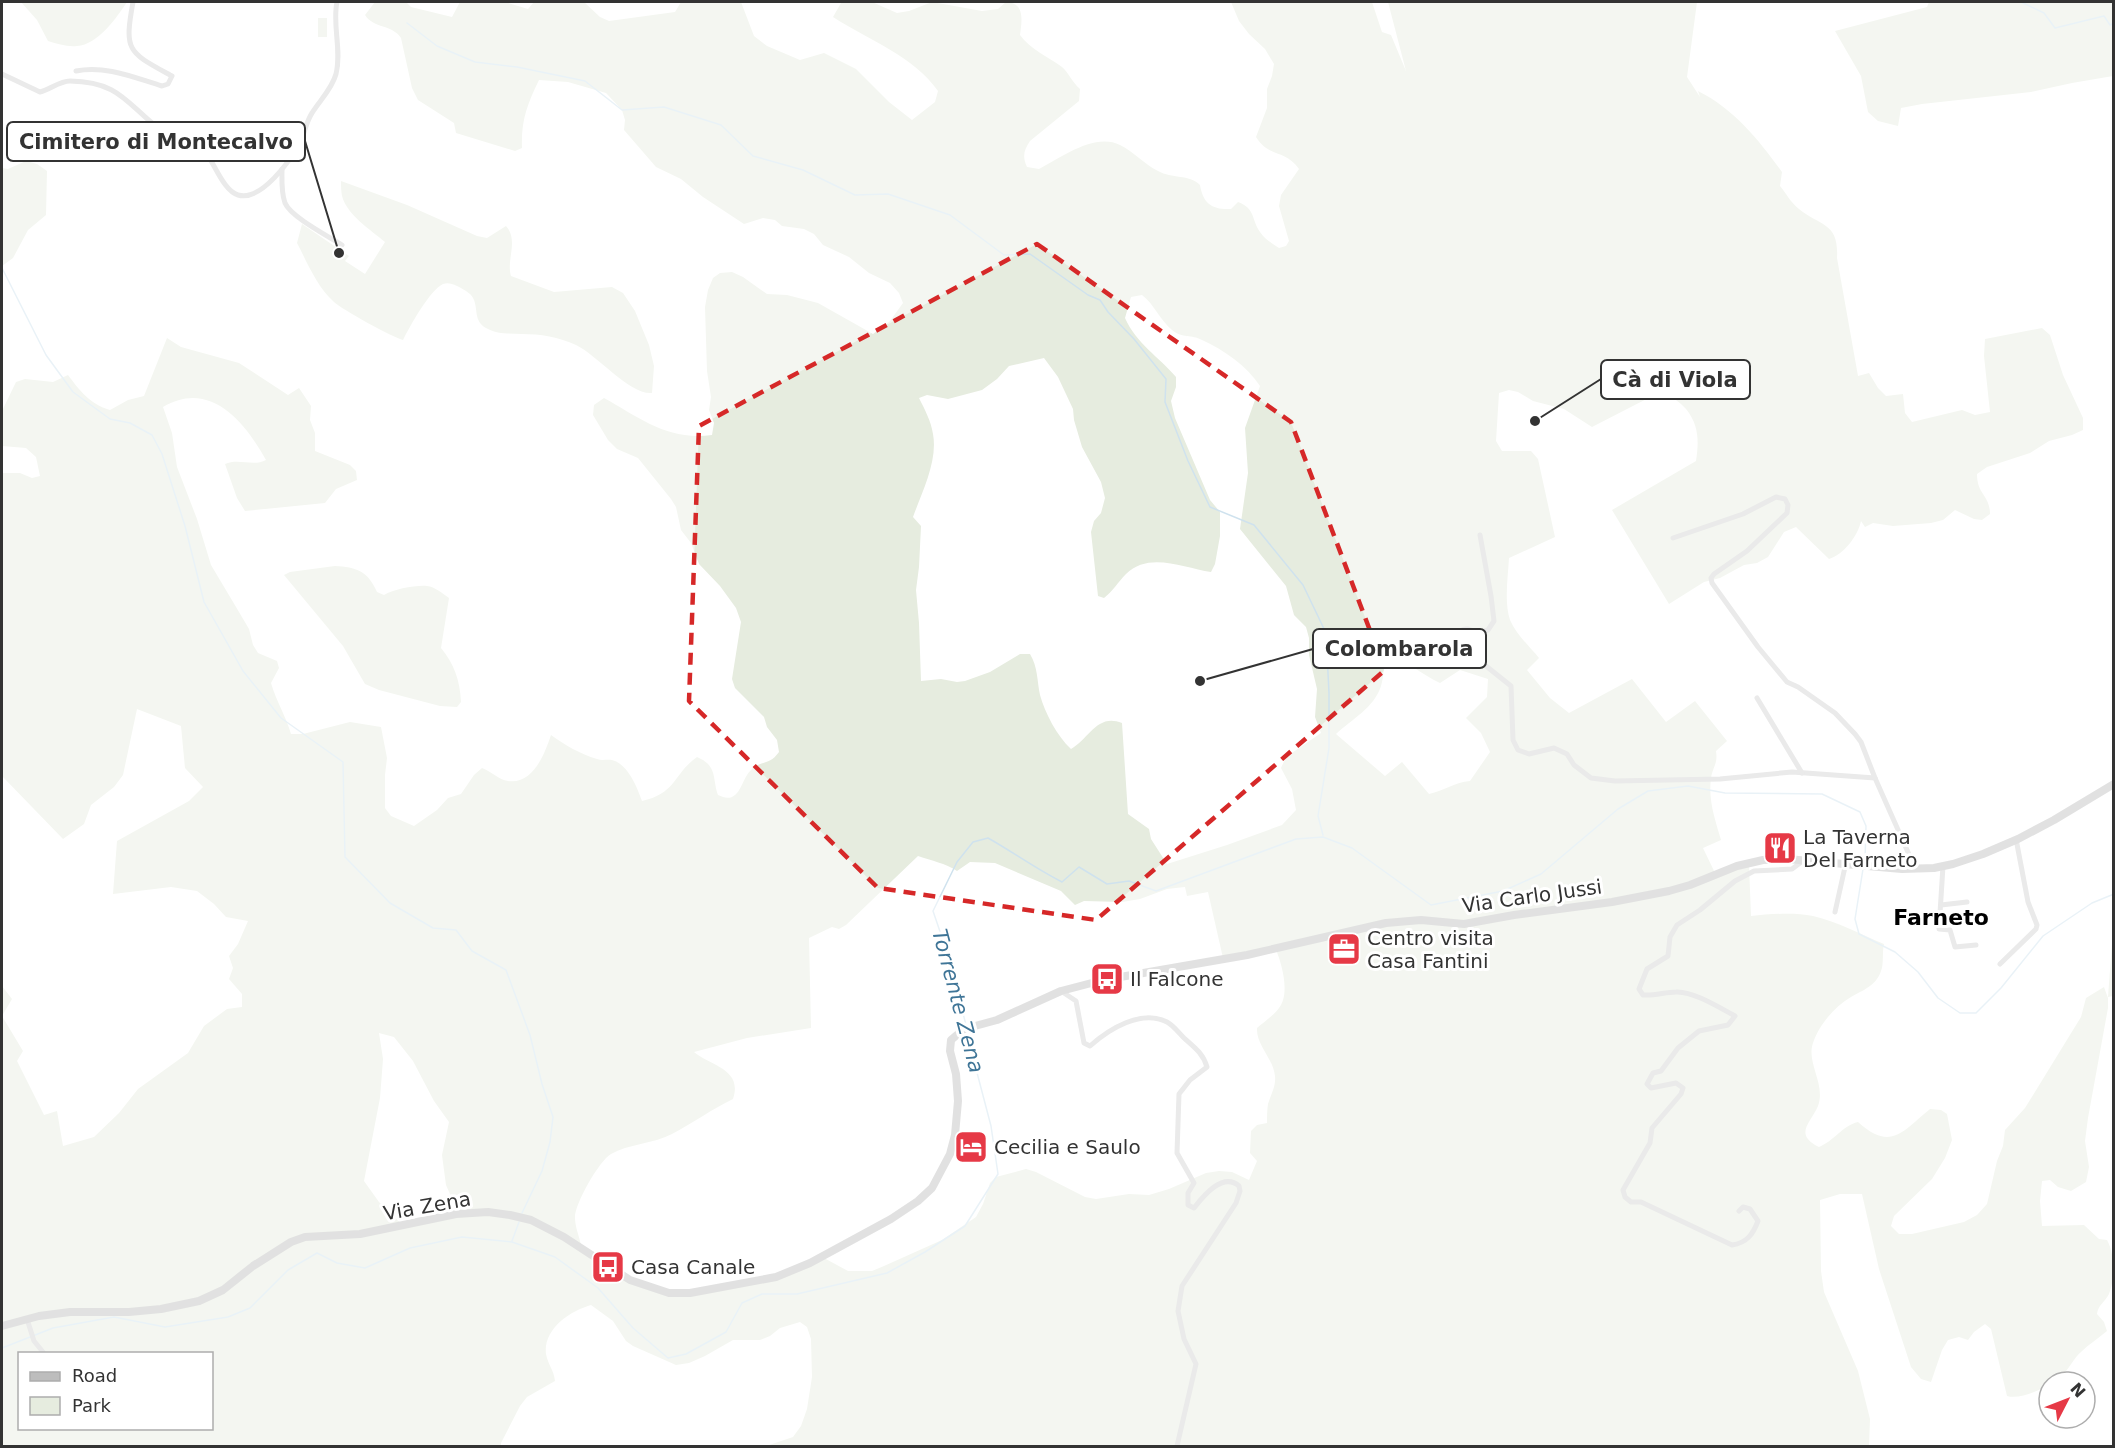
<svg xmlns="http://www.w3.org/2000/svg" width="2115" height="1448" font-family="'DejaVu Sans',sans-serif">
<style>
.green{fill:#e6ecdf;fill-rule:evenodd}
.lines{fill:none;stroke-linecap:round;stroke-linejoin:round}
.stream{stroke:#cfe2ee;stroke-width:1.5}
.street{stroke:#d0d0d0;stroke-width:5}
.secondary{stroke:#bdbdbd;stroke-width:8}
.marked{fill:none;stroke:#d62828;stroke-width:4.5;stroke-dasharray:12 8;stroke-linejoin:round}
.labels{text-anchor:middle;stroke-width:6;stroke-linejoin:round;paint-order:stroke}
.poi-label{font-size:20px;fill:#333;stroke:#fff;text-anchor:start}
.street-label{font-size:20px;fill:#333;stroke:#fff}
.water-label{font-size:21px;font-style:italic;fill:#3f7597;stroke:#fff}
.quarter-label{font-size:22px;font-weight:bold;fill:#000;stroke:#fff}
.leader{fill:none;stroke:#333;stroke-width:2}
.callout-dot{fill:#333;stroke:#fff;stroke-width:2}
.callout{fill:#fff;stroke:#333;stroke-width:2}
.callout-label{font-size:21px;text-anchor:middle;font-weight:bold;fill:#333}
</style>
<rect width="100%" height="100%" fill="#fff"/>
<!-- green -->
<g class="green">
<path d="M21,2h106c-10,15 -29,43 -50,44 -10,1 -19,-2 -29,-5l-11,-21z"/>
<path d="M375,2h31l5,5 41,10 8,-15h45l23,7 6,-7h50l16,15 9,4 66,-9 6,-10h60l13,34 13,10 33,14 24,-7 32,16 33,33 23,18 23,-18 3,-11c-24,-35 -70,-51 -105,-74l8,-14 3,-1h28l25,11 12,-2 23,-9 50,9 16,-2 8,-7c19,1 16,18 14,33 11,15 27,21 42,32 6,5 10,15 18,22l-1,12 -49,40c-6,9 -8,15 -3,26l12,2c21,-11 56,-37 81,-24 14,7 24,19 38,26 14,8 31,3 42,14 3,19 13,25 31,24l7,-7c18,7 13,17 22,30 5,8 12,11 19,16l7,-2 3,-5 -10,-35 2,-11 18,-26c-14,-20 -30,-11 -43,-32l11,-29v-19l5,-13 2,-12 -9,-15 -16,-15 -10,-13 -8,-19h141l10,30 9,3 15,36 -18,-69h309l-10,75 13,20 -2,-6c36,18 61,49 84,81l-2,14c6,7 11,17 19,23 22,18 40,13 38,49l21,118 11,-3 9,15 8,8 17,-2 2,19 7,9 50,-12 13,5 15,-3 -6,-56 1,-17 57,-11 8,7 13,40 20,43v12l-11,5 -23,6 -19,12 -43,14 -10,7c0,21 13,21 13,40l-8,6 -8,-1 -19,-9 -12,10 -12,3 -38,3 -20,-3 -8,4 -4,-6c-3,15 -18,34 -32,38l-33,-32 -12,5 -16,25 -11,6 -13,2 -24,13 -16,4 -35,22 -57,-94 84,-49c3,-19 3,-36 -10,-52 -6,-7 -15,-12 -22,-19l-72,37 -28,-18 -31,-8 -15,-9 -9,-2 -10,3 -3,48 6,10h29l7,8 17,78 -46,21c-1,19 -5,44 1,62 6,14 20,27 29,38l-12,12 23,28 19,15 63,-34 34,43 29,-21 32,40 -11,10c2,13 -3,15 -5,27 -3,22 4,41 10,62l-18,8 13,27 33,-10 2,51c20,-2 43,-4 62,0 25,6 47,18 71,28 -2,8 0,20 -3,27 -5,15 -18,19 -30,26 -17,10 -32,28 -38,46 -7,20 13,41 5,63 -7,17 -25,28 1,41 15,-6 23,-21 39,-25 33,30 45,9 72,-13l11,1 6,4 5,26 -7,18 -13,21 -38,37 -3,10 8,8h13l52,-12 13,-7 10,-11 10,-43 6,-15 2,-16 20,-22 56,-91 5,-19 18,-11 4,11v10l-20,110 -3,23 4,26 -3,15 -15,9 -13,-4 -8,-7 -8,1 -2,20 2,25 42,-1 15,14 8,1c8,14 8,39 2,54 -4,8 -11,11 -12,20l7,8 3,9c-8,7 -18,13 -26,21 -6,5 -10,13 -15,19 -11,12 -42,30 -59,25l-16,-67 -6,-5 -11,8 -6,8 -9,-3 -11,3 -6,10 -11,32 -10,-3 -10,-12 -32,-98 -17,-75h-22l-20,6 1,71 3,21 34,79 12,48 -1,27h-1103l27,-9 8,-11 6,-17 5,-32 -1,-38 -4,-12 -7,-5 -20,6 -10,8 -10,4h-27l-28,16 -16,7 -13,2 -43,-19 -7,-5 -13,-20 -22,-16c-21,6 -48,24 -45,49 2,11 8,16 9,27l-28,16 -7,9 -19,37v3h-499v-460l10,13 -10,17 21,35 -6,10 27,54 13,-4 6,35 31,-9 25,-24 19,-24 50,-36 16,-27 23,-17 15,-2v-13l-13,-15 4,-11 -4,-12 9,-12 10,-23 -22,-4 -12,-13 -17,-13 -26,-4 -58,7 4,-53 72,-40 14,-14 -18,-19 -4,-42 -44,-17 -14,66 -9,12 -23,18 -7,19 -21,15 -61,-63v-303h18l12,5 8,-2 -4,-19 -10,-9 -24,-2v-35l14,-29 9,-3 28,3 15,-7c12,16 22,29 42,35l18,-10 16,-4 23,-58 14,9 58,16 49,32 11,-7 12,18 -1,14 5,13v18l35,14 6,6 1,9 -21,9 -11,14 -80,8 -8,-13 -12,-34c14,-6 28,3 41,-4 -21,-38 -56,-81 -103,-53l9,26 5,34 20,52 14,46 28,47 10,17 4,16 5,8 19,8 2,7 -8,15c5,18 15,33 20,51h12l47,-12 31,5 6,31 -2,17v33l6,8 23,10 23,-16 11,-12 13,-4 13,-19 8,-7c9,3 17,12 26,13 25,4 37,-28 43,-46 14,10 29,19 46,24 5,2 10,0 15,1 16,4 25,27 30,41 35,-8 31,-27 55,-44 21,9 15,21 21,38 5,2 9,4 14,2 10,-5 11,-20 19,-27 10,-10 18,-4 28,-18l-2,-12 -10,-13 -3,-10 -29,-29 -3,-9 9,-57 -5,-14 -16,-22 -21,-22 -8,-21 -10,-13 -5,-23 -5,-8 -33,-41 -21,-9 -9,-9 -15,-25 1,-10 10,-7c36,20 64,43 108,37l2,-12 -5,-13 2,-13 -4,-26 -2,-64 3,-17 5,-12 7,-5 12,-1 11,5 24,17 20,1 31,8 55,31 17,-13 13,-18 -4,-10 -9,-10 -21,-10 -20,-16 -26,-12 -9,-11 -10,-5 -22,-3 -7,-6 -12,-2 -19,6 -41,-27 -22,-18 -25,-12 -32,-37 1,-10 -3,-10 -16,-17 -38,-11 -29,-2c-12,25 -18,40 -17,68l-7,3 -59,-18 -2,-10 -36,-23 -6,-12 -11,-50c-9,-14 -27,-9 -36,-23zM1142,295c12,9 18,25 30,35 11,9 19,4 30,10 22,10 45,26 58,46l-15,42 3,45 -8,56 46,57 8,29 12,12 3,11v17l8,34 -2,28 6,16 -35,24 -5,11 11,21 4,21 -14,15 -55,20 -60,19 -16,-25 -2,-10 -21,-15 -6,-91c-25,-10 -33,16 -51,26 -14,-13 -26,-36 -31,-54 -3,-14 -2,-28 -10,-41h-10l-30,18 -25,9 -8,1 -16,-3 -20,2 -2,-58 -3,-33 3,-23 2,-41 -8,-9c9,-25 25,-56 20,-83 -2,-13 -8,-24 -14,-36l8,-3 21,4 34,-9 15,-11 12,-13 35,-8 14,19 15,32 1,11 8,27 19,35 4,16 -4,15 -7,8 -3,11 7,64 6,2c9,-7 14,-16 22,-24 23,-23 58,-6 85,-2l4,-8 5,-28v-24l-10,-12 -35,-82 -4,-17 5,-14v-10c-17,-20 -40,-34 -51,-59l6,-21zM1386,653c20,7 35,21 54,30l20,-13 28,9 -1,18 -21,21 15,15 9,19 -20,29c-15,1 -26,10 -41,13l-27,-32 -17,14 -49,-42c16,-15 38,-26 45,-48 3,-10 3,-22 5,-33zM918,856c14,5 27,7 39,15l13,-9 25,1 66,28 14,14 9,-4 38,1 18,-3 27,-10 18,-2 2,9 21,-4 15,66 53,-8c6,14 13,41 5,55 -5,9 -16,16 -24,23 -1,17 16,30 18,48 1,11 -4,18 -7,28 -1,6 -1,13 -1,19l-10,2 -6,6 -1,22 7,8 -8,19 -17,-8 -13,-1 -13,2 -37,16 -20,6 -20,-1 -33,5 -11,-2 -49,-25 -10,-3 -30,8 -6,6 -7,21 -7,13 -34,23 -58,26 -12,5h-24l-24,-13 -39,15 -117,21 -43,-18 -44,-31c-2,-9 -6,-19 -6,-27 -1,-13 24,-57 36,-64 17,-10 42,-10 61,-20 21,-11 40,-25 61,-35 10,-30 -22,-33 -39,-47l53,-14 64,-10 -2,-90 23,-11 7,2 7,-4zM379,1033l15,4 19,24 21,40 15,21 -7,33 4,30 11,25 -41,8 -12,8 -25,-24 -15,-21 16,-83 3,-39zM20,1354h192v74h-192z"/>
<path d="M1929,2h184v74l-41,7 -41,9 -109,12 -21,4 -3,18 -20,-5 -10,-9 -7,-36 -26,-45 92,-24z"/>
<rect x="318" y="18" width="9" height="19"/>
<path d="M26,161l11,3 10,7 -1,44 -18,15 -15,28 -11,8v-98l6,1z"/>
<path d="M341,181l66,24 70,31 10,2 19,-12c13,14 0,34 5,50l43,16 58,-5 11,6 12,18 14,34 5,21 -2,27c-22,2 -55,-38 -76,-48 -17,-8 -36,-11 -54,-11 -13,-1 -24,1 -36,-6 -12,-7 -8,-17 -12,-28 -2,-6 -8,-9 -13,-12 -6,-3 -11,-6 -18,-4 -13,6 -33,42 -40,56 -9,-2 -62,-31 -69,-38 -17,-15 -27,-40 -37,-59l5,-19 47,32 -4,5 20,13 20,-32c-14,-12 -38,-27 -43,-46 -1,-5 -1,-10 -1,-15z"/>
<path d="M335,566c21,1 33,5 42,26l7,3c10,-6 32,-10 43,-9 8,1 15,7 22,12l-8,50c13,16 19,32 20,54l-4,5 -17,-1 -61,-16 -14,-6 -22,-38 -59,-71 6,-3z"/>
<path d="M2113,930v66l-5,1z"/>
</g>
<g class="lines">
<!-- stream -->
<g class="stream">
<path d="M2021,2l23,11 11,15 49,-12 6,9 4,-2"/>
<path d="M407,23l30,23 38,16 42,5 68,14 37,29 42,-3 57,18 32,31 50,14 52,25 33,-1 62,21 54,40 26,-1 58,41 12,5 8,12 26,27 32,40 -1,23 23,59 22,46 44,18 49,60 23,48 3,60v55l-11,68 5,19"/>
<path d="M2,268l44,87 27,37 37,27 20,4 22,12 10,19 23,72 19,76 39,69 38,47 62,44 2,95 45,46 43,25 23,2 16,21 34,19 24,65 12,49 11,33 -3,25 -8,29 -20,42"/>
<path d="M1863,869l-8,50 4,15 36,18 23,20 20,26 22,15h16l25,-25 42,-52 49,-33 22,-9"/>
<path d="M966,1025l-18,-70 -15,-44 24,-49 16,-20 15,-4c25,14 48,31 74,44l17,-15 28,17 22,-3 27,10 140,-52 27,-2 29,11 79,57 72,-14 38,-17 77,-65 30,-18 40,-5 37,7 97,1 38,18 6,14 -1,35"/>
<path d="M512,1241l7,-19"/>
<path d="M2,1348l51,-20 61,-11 51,10 63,-10 22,-9 38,-38 29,-17 20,10 28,5 45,-20 52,-11 50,5 43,15 43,31 35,40 35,30 18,-4 40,-22 16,-29 20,-9h35l90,-21 38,-21 40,-26 33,-52 -7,-48 -16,-61 -6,-33"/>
</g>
<!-- street -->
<g class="street">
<path d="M76,71c30,-6 59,7 86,15l6,-2 4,-8 -2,-1c-42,-23 -46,-24 -37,-73"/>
<path d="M2,74l38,18c10,-2 19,-11 30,-11 51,1 56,23 92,50 12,8 31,8 41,18 11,12 20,42 35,46 23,7 53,-35 62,-53 5,-9 6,-20 12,-29 8,-13 20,-24 24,-39 6,-24 -4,-49 1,-72"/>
<path d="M282,169c0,11 -1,23 3,34 6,14 43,33 57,42"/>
<path d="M1480,535l11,61 3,25 -6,9c-4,1 -7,2 -10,2 -1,0 -8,-2 -10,-3 -11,-1 -12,10 -7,17l50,40 2,54 5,10 11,4 25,-6 13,6 7,11 17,13 24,3 105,-2 72,-7 83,6 40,90"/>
<path d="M1673,538l70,-24 33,-17 9,2 3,6 -1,8 -40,38 -33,23 -3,4 1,5 46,64 29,35 11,5 37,26 20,21 6,8 14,36"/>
<path d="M1757,698l45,75"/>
<path d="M1943,866l-4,63 11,1 5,17 21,-2"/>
<path d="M1941,905l26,-3"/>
<path d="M1835,912l10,-45"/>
<path d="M2000,964l36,-35 1,-4 -9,-23 -12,-63"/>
<path d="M1061,991l15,10 8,42 6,3c19,-17 51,-37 77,-24 6,3 12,11 17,16 10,9 19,15 23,29l-17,13 -11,14 -2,59 17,30 -6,10v12l6,3c10,-13 29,-36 45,-22l1,5 -4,12 -54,83 -4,25 6,28 12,25 -19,82"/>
<path d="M1739,1211l4,-4 7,2 8,12c-5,13 -11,22 -26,24l-91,-43h-10l-6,-5 -2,-7 27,-47 2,-15 29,-34 2,-6 -7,-5 -25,5 -4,-4 6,-11 8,-2 17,-23 21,-17 29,-6 7,-9c-15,-8 -42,-25 -59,-24 -11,0 -21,4 -33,3l-4,-6 8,-20 21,-13 2,-19 7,-12 23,-15 35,-29 19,-10 38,-2 12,-9"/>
<path d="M27,1319l7,22 9,11"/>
</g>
<!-- secondary -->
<path class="secondary" d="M2,1326l37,-10 31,-4h59l32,-3 38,-8 24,-11 30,-24 38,-24 14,-5 55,-3 96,-20 32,-2 22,3 21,5 33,17 66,43 39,13h21l86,-16 34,-14 81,-44 27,-18 14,-13 18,-34 5,-19 3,-34 -2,-27 -6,-23 1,-11 13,-11 33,-9 64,-29 42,-11 144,-25 139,-32 35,-3 43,4 50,-9 98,-13 57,-11 21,-6 47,-19 26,-6 24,-1 115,10 32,-1 19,-4 30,-10 35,-15 36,-19 60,-36"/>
</g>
<!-- marked area -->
<path d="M0 0H2115V1448H0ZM1037,244l254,178 94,248 -289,250 -218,-32 -189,-187 10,-275z" fill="#fff" fill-opacity=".55" fill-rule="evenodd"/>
<path class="marked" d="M1037,244l254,178 94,248 -289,250 -218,-32 -189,-187 10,-275z"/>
<!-- icons -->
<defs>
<symbol id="restaurant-square" viewBox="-11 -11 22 22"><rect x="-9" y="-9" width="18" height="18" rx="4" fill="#e63946" stroke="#fff"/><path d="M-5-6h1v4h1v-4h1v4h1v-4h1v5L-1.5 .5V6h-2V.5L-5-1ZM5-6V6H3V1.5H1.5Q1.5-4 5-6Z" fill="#fff"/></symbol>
<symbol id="office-square" viewBox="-11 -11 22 22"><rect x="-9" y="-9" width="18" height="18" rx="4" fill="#e63946" stroke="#fff"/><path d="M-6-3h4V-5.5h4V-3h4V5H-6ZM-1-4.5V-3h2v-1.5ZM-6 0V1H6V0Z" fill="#fff"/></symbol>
<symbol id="bus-square" viewBox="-11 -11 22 22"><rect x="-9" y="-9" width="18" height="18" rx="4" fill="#e63946" stroke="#fff"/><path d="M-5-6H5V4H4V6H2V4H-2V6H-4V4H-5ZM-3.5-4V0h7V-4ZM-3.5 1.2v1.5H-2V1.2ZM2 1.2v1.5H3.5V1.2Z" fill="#fff"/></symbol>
<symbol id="hotel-square" viewBox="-11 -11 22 22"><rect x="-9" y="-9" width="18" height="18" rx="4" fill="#e63946" stroke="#fff"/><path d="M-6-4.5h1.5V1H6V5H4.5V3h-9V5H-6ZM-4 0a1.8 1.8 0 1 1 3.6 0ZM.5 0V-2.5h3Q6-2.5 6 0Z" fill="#fff"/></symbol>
</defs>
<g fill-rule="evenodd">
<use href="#restaurant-square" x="1761" y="829" width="38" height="38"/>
<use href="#office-square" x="1325" y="930" width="38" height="38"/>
<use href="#bus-square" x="1088" y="960" width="38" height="38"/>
<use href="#hotel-square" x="952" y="1128" width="38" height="38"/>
<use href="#bus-square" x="589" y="1248" width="38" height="38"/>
</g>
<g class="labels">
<!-- poi labels -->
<g class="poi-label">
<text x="1803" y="844">La Taverna<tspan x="1803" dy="23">Del Farneto</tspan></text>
<text x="1367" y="945">Centro visita<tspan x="1367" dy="23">Casa Fantini</tspan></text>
<text x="1130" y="986">Il Falcone</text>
<text x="994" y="1154">Cecilia e Saulo</text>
<text x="631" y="1274">Casa Canale</text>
</g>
<!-- street labels -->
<g class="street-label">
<text transform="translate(1532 896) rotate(-8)" y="7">Via Carlo Jussi</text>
<text transform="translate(427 1206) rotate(-10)" y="7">Via Zena</text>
</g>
<!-- water labels -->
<g class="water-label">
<text transform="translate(958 1001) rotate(75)" y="7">Torrente Zena</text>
</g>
<!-- quarter labels -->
<g class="quarter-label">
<text x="1941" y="925">Farneto</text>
</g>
</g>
<!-- callouts -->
<path class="leader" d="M339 253L305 141M1535 421L1601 379M1200 681L1313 649"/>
<g class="callout-dot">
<circle cx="339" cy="253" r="6"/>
<circle cx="1535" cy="421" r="6"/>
<circle cx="1200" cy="681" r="6"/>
</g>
<g class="callout">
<rect x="7" y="122" width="298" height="39" rx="6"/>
<rect x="1601" y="360" width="149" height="39" rx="6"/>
<rect x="1313" y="629" width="173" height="39" rx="6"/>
</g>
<g class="callout-label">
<text x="156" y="149">Cimitero di Montecalvo</text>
<text x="1675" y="387">Cà di Viola</text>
<text x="1399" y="656">Colombarola</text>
</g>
<!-- border -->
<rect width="2115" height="1448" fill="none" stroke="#333333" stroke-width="6"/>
<!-- legend -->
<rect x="18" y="1352" width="195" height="78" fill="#ffffff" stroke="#adadad" stroke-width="1.5"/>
<rect x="30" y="1372" width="30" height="9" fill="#bdbdbd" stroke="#adadad" stroke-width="1.5"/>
<text x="72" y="1382" font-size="18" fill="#333333">Road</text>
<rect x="30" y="1397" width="30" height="18" fill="#e6ecdf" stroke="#adadad" stroke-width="1.5"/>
<text x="72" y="1412" font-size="18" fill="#333333">Park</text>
<!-- north arrow -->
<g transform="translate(2067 1400) rotate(48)"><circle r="28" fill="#ffffff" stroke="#adadad" stroke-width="1.5"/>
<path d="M0-4.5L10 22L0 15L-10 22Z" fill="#e63946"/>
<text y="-9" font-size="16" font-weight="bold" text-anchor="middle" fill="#333333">N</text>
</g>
</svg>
